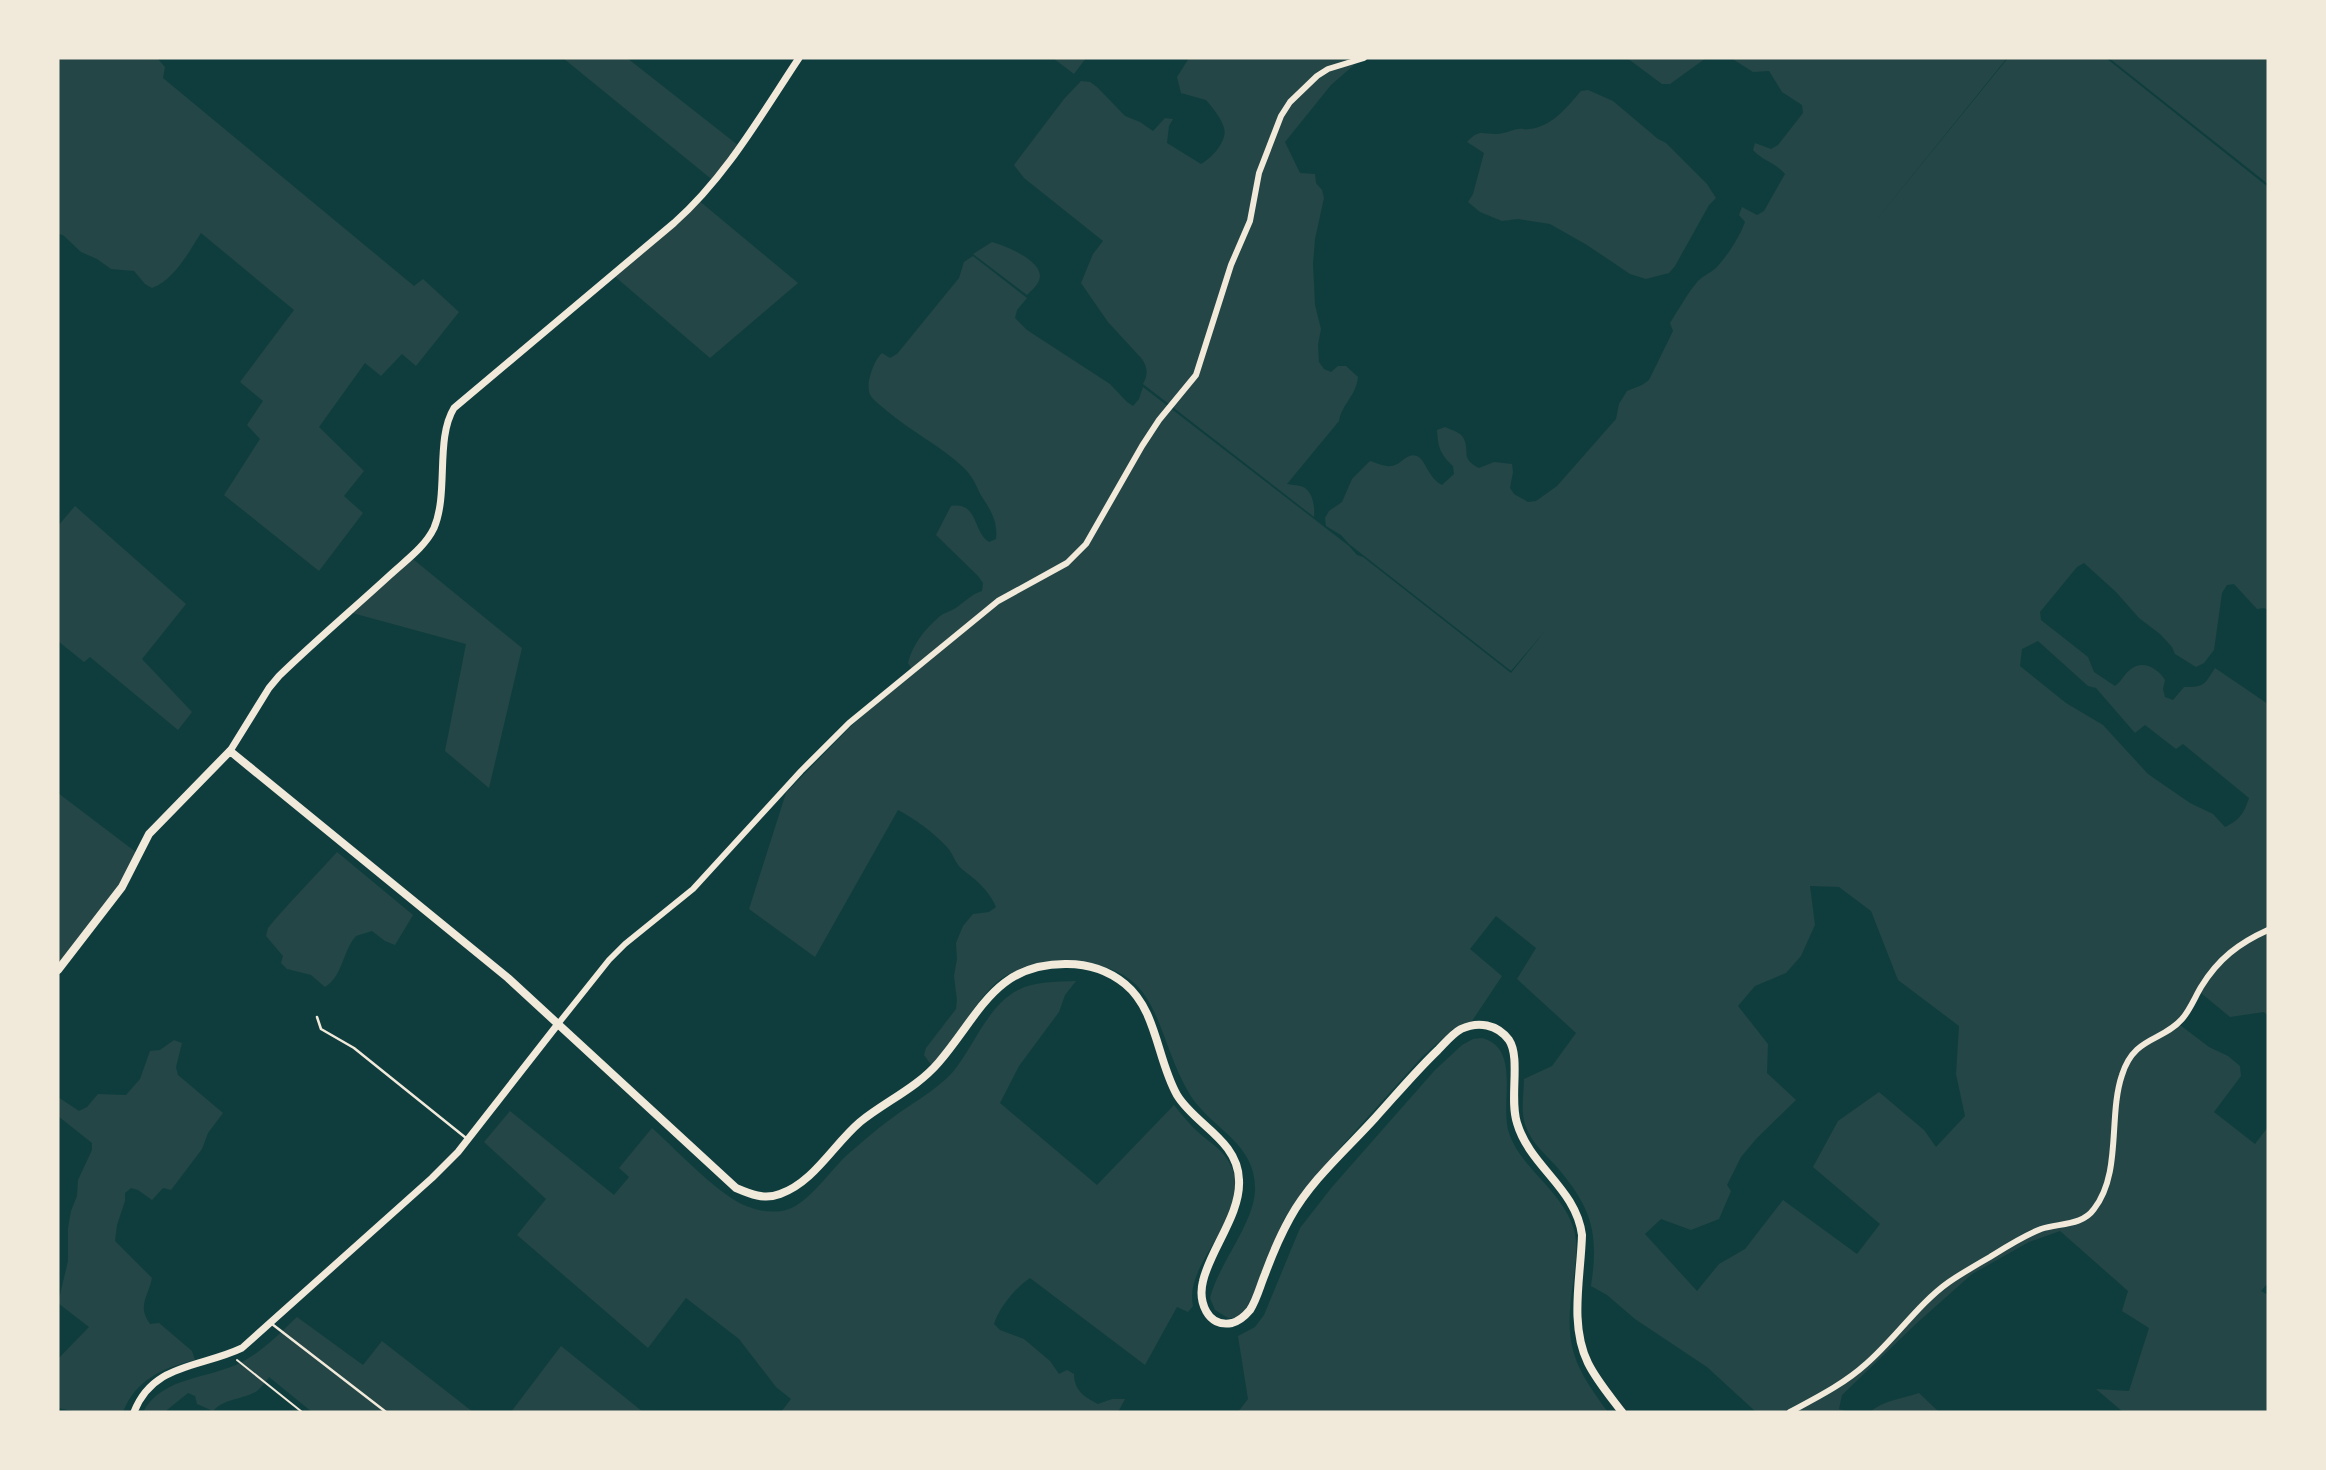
<svg xmlns="http://www.w3.org/2000/svg" width="2326" height="1470" font-family="'DejaVu Sans',sans-serif">
<style>
.green{fill:#244646;fill-rule:evenodd}
.lines{fill:none;stroke-linecap:round;stroke-linejoin:round}
.path{stroke:#f1e9da;stroke-width:2}
.service{stroke:#f1e9da;stroke-width:2.5}
.minor{stroke:#f1e9da;stroke-width:6}
.tertiary{stroke:#f1e9da;stroke-width:7}
.secondary{stroke:#f1e9da;stroke-width:8}
</style>
<rect width="100%" height="100%" fill="#0f3d3e"/>
<!-- green -->
<g class="green">
<path d="M58,58h99l8,9 -2,11 251,208 9,-7 36,33 -43,54 -14,-12 -21,22 -16,-13 -46,64 45,44 -20,25 19,17 -44,58 -95,-76 36,-56 -13,-14 16,-24 -23,-19 54,-72 -93,-77c-13,20 -26,46 -49,55l-7,-4 -11,-13 -23,-2 -14,-10 -16,-7 -18,-17 -5,-1z"/>
<path d="M563,58h64l112,88 -24,36z"/>
<path d="M1053,58h33l-12,16z"/>
<path d="M1189,58h173l-31,27 -46,57 15,31 15,1 1,9 6,7 2,8 -9,41 -2,25 2,41 6,24 -3,16 1,17 5,7 7,3 7,-6h8l12,11c-2,19 -16,27 -19,44l-52,63c5,1 14,1 18,4 8,5 10,20 9,29l-171,-133c5,-9 5,-16 -1,-25l-34,-37 -27,-39 12,-29 10,-13 -79,-63 -10,-13 50,-66 17,-18 9,1 7,5 28,29 15,6 13,9 12,-13 8,1 -4,7 -2,17 34,21c10,-5 27,-23 23,-36 -2,-9 -12,-21 -18,-28l-25,-7 -4,-16z"/>
<path d="M1627,58h79l-36,26h-8z"/>
<path d="M1731,58h276l-134,166 135,-166h98l162,129v423l-4,-2 -7,1 -23,-25 -7,1 -5,8 -8,57 -10,13 -8,4 -21,-13 -3,-7 -12,-13 -21,-16 -23,-26 -32,-29 -7,4 -37,45 1,8 47,37 6,15 21,14c7,-5 9,-12 16,-17 12,-10 28,0 34,11l-2,9 2,8 8,3 11,-13c21,0 20,-2 31,-19l53,36v312l-4,-4 -34,5 -29,-24 -25,29 33,25 19,9 12,10 1,10 -27,36 41,32 13,-17v156l-7,8 7,4v117h-145l-27,-23 33,2 20,-63 -27,-17 6,-20 -68,-60 -31,11 -57,32 -54,48 -76,73 -3,14 10,3h-93l-49,-45 -72,-48 -28,-24 -16,-9c8,-54 1,-78 -35,-120 -11,-12 -24,-23 -30,-39 -6,-14 -2,-33 -2,-48l28,-13 24,-33 -59,-54 19,-31 -40,-32 -26,33 32,27 -30,45 -20,9 -30,27 -83,92 -35,43 -20,27 -26,65 -14,29 -8,5h-8l-13,-8 -5,-12c9,-35 43,-73 45,-107 2,-49 -45,-62 -66,-98 -38,-65 -26,-135 -127,-129 -23,2 -47,2 -65,18 -27,24 -39,60 -65,84l-8,-11 2,-7 30,-39 1,-9 -3,-24 3,-17 -1,-16 7,-17 10,-12 16,-2 7,-5c-7,-17 -20,-27 -33,-37 -8,-6 -10,-17 -16,-23 -14,-15 -32,-28 -49,-37l-83,147 -66,-48 37,-116 63,-65 64,-57 -5,-8c4,-18 17,-34 31,-46 4,-4 10,-5 15,-8 10,-6 17,-15 28,-18l1,-8 -5,-7 -42,-41 15,-29c28,-4 21,25 38,36l7,-3c2,-15 -4,-27 -12,-39 -8,-12 -8,-20 -20,-32 -23,-22 -52,-36 -77,-57 -5,-5 -12,-9 -16,-15 -7,-10 3,-36 11,-43l8,5 7,-4 62,-76 5,-16 9,-6 54,42 -10,12 -2,8 12,12 83,54 17,18 6,4 6,-7 4,-12 206,159 8,9 6,2 148,116 34,-42 -34,40 -162,-127 -8,-9 -15,-9 -1,-8 4,-7 13,-9 10,-23 18,-18c7,2 14,6 22,5 10,-2 15,-14 25,-10 9,4 11,22 25,29l12,-11 -1,-8c-13,-12 -15,-19 -16,-36l8,-3c6,3 16,5 19,12 6,14 -4,19 15,29l15,-6 18,2 1,8 -3,16 4,6 14,8 8,-1 21,-15 59,-67 3,-15 8,-13 15,-6 7,-5 24,-49 -3,-8c9,-14 17,-29 28,-42 5,-5 12,-8 18,-13 12,-13 23,-30 29,-46l-6,-7 3,-8 15,8 7,-4 21,-37c-9,-11 -22,-13 -32,-24l2,-7 16,6 7,-4 25,-32 -1,-8 -20,-13 -13,-21 -16,1zM2038,641l50,45 8,2 39,45 10,-8 31,24 7,-5 66,54c-5,15 -9,22 -24,29l-12,-13 -23,-11 -42,-29 -45,-49 -37,-22 -46,-37 2,-17zM1810,886l29,1 32,24 27,69 61,46 -3,48 9,42 -29,31 -12,-17 -45,-38 -41,29 -25,46 67,57 -23,30 -74,-54 -38,49 -26,15 -22,27 -52,-57 16,-15 30,11 28,-11 12,-28 -4,-6 14,-28 15,-18 40,-39 -29,-27 1,-29 -30,-38 17,-20 31,-13 15,-17 14,-31z"/>
<path d="M2109,58h159v126z"/>
<path d="M1588,90l25,11 45,38 8,4 41,41 9,14 -7,7 -34,61 -6,7 -23,6 -16,-5 -43,-29 -37,-21 -32,-5 -16,2 -22,-9 -12,-10 5,-8 11,-41 -17,-11c13,-14 16,-7 30,-8 7,0 14,-4 21,-5 6,-1 5,1 11,0 23,-2 38,-22 52,-38z"/>
<path d="M697,199l101,84 -88,75 -98,-84z"/>
<path d="M992,242c14,4 49,18 48,35 -1,7 -8,13 -13,18l-54,-41z"/>
<path d="M75,506l111,98 -44,55 50,53 -14,18 -88,-73 -6,5 -26,-21v-115z"/>
<path d="M408,555l114,93 -33,140 -44,-37 21,-107 -121,-33z"/>
<path d="M58,793l79,60 -23,41 -56,71z"/>
<path d="M337,852l76,63 -18,30 -10,-4 -13,-10 -16,5c-14,16 -13,40 -31,51l-14,-12 -24,-6 -6,-6 2,-7 -17,-20 2,-8c22,-27 46,-50 69,-76z"/>
<path d="M1076,981l-11,14 -6,17 -40,54 -19,37 97,82 77,-80c8,10 16,20 25,28 10,9 21,15 28,26 34,51 -45,101 -34,147l-5,6 -11,-5 -32,58 -115,-87c-14,9 -31,30 -36,46l6,6 24,9 26,22 9,13 8,-4 7,4c0,16 10,23 24,30l14,-5h13l-7,13h-337l10,-13 -15,-12 -37,-48 -53,-41 -38,50 -131,-113 29,-36 -62,-57 26,-31 104,84 15,-18 -10,-9 33,-40c25,22 70,72 100,80 11,4 26,5 37,1 20,-7 42,-39 58,-54 15,-13 30,-26 45,-37 20,-15 43,-27 60,-45 22,-26 35,-67 66,-83 17,-9 39,-8 58,-9z"/>
<path d="M1482,1038c40,11 17,65 27,95 12,36 54,58 65,97 5,18 1,35 -1,53 -9,61 -1,81 35,129h-370l10,-13 -10,-63 17,-9 9,-12 36,-87 32,-41 103,-117 27,-25 11,-6z"/>
<path d="M174,1040l8,3 -6,24 2,8 45,38 -15,20 -6,16 -31,41 -8,-2 -11,12 -14,-10 -7,-2 -6,5v8l-8,24 -2,16 37,37c-4,19 -15,28 -2,46l9,-1 33,28 3,9c-32,8 -59,19 -72,52h-45l-20,-4v-49l31,-32 -31,-24 10,-42v-33l3,-17 6,-15 1,-16 14,-30v-7l-34,-27v-19l21,14 8,-4 11,-13 28,1 14,-16 10,-28 10,-1z"/>
<path d="M297,1317l66,48 19,-24 91,71h-161l-43,-35c-3,4 -8,11 -12,14 -14,9 -32,7 -44,20l-16,-7 -2,-8 -7,-3 -21,17v2h-24c19,-36 67,-33 99,-50 21,-11 38,-29 55,-45z"/>
<path d="M561,1346l82,66h-132z"/>
<path d="M1919,1393l20,19h-69c14,-12 32,-13 49,-19z"/>
</g>
<g class="lines">
<!-- path -->
<path class="path" d="M237,1360l65,52"/>
<!-- service -->
<g class="service">
<path d="M317,1017l4,12 33,19 112,90"/>
<path d="M272,1324l114,88"/>
</g>
<!-- minor -->
<g class="minor">
<path d="M558,1024l51,-64 16,-16 68,-55 108,-118 48,-48 149,-122 69,-38 19,-19 56,-98 17,-26 37,-45 35,-110 19,-44 9,-48 22,-57 9,-14 27,-26 11,-7 36,-11"/>
<path d="M1790,1412c26,-14 54,-28 76,-48 28,-24 53,-61 83,-82 13,-9 27,-17 41,-25 16,-10 33,-21 51,-28 18,-6 41,-3 53,-20 28,-36 14,-93 28,-134 12,-39 40,-33 60,-56 8,-9 13,-22 19,-32 17,-28 38,-44 67,-57"/>
</g>
<!-- tertiary -->
<g class="tertiary">
<path d="M230,751l39,-63 10,-12c36,-35 74,-67 111,-101 15,-14 35,-28 44,-47 15,-35 1,-89 20,-120l220,-185c52,-46 87,-108 125,-165"/>
<path d="M134,1412c19,-49 66,-44 108,-64l190,-170 26,-26 100,-128"/>
</g>
<!-- secondary -->
<path class="secondary" d="M58,970l64,-83 27,-53 81,-83 278,227 228,210c14,6 28,12 44,6 34,-12 53,-49 80,-72 26,-21 57,-34 79,-60 41,-48 56,-99 128,-98 21,0 42,7 58,20 32,26 32,76 52,111 18,30 61,45 62,85 2,34 -29,70 -36,101 -5,20 4,47 29,42 7,-2 13,-7 18,-13 7,-11 10,-24 15,-36 7,-19 15,-38 25,-56 21,-38 56,-68 85,-100 21,-23 41,-47 63,-68 7,-7 14,-16 23,-21 17,-8 36,-5 48,11 12,18 0,59 8,83 13,44 59,65 65,112 -1,41 -13,89 6,128 9,18 22,33 34,49"/>
</g>
<!-- border -->
<rect width="2326" height="1470" fill="none" stroke="#f1e9da" stroke-width="119"/>
</svg>
